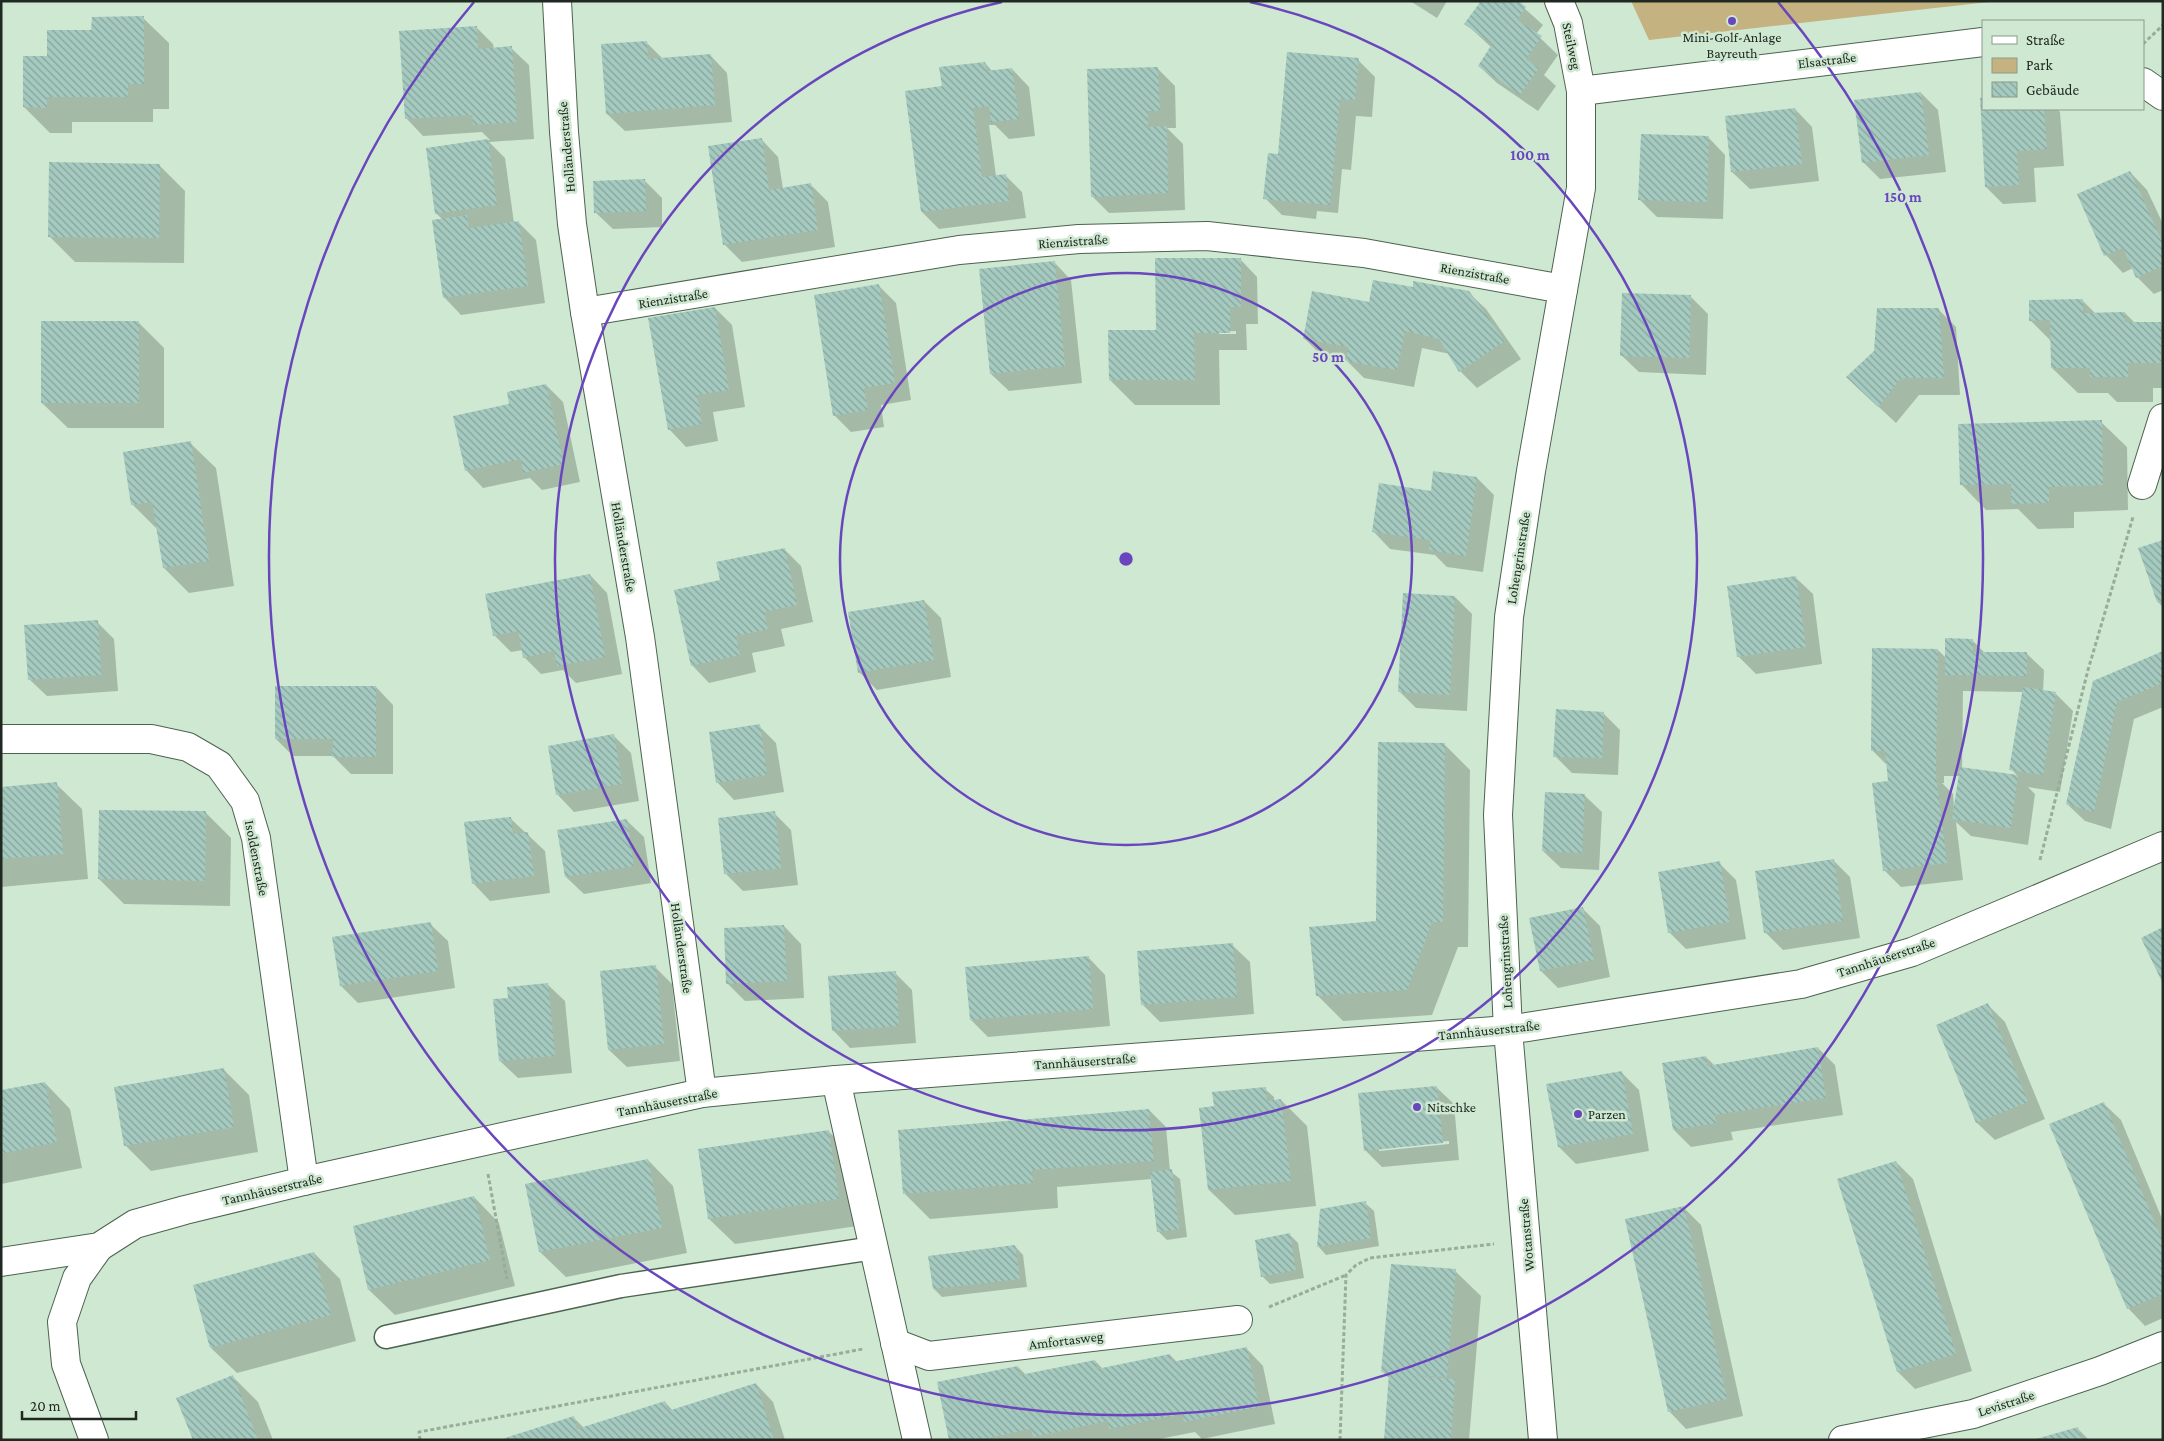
<svg xmlns="http://www.w3.org/2000/svg" width="2164" height="1441" font-family="'Crimson Pro',serif">
<style>
.green{fill:#c4b281}
.shadow{fill:#0003;fill-rule:evenodd}
.building{fill:url(#building-back-hatch)}
.lines{fill:none;stroke-linecap:round;stroke-linejoin:round}
.lane-casing{stroke:#4c634f;stroke-width:25}
.street-casing{stroke:#4c634f;stroke-width:30}
.path{stroke:#98ac9a;stroke-width:3;stroke-dasharray:4 2.5;stroke-linecap:butt}
.lane{stroke:#fff;stroke-width:22}
.street{stroke:#fff;stroke-width:28}
.ring{fill:none;stroke:#6a46be;stroke-width:2.5}
.poi-dot{fill:#6a46be;stroke:#cfe8d1;stroke-width:2}
.labels{text-anchor:middle;stroke-width:5;stroke-linejoin:round;paint-order:stroke}
.poi-label{font-size:14px;fill:#202921;stroke:#cfe8d1;text-anchor:start}
.street-label{font-size:14px;fill:#202921;stroke:#cfe8d1}
.centre{fill:#6a46be;stroke:#cfe8d1;stroke-width:2.5}
.ring-label{font-size:15px;text-anchor:middle;font-weight:bold;fill:#6a46be;stroke:#cfe8d1;stroke-width:5;stroke-linejoin:round;paint-order:stroke}
</style>
<defs>
<pattern id="building-back-hatch" width="6" height="6" patternUnits="userSpaceOnUse" patternTransform="scale(1.25)"><rect width="6" height="6" fill="#a5cac0"/><path d="M-1 5l2 2M0 0l6 6M5-1l2 2" fill="none" stroke="#86a49c"/></pattern>
</defs>
<rect width="100%" height="100%" fill="#cfe8d1"/>
<!-- green -->
<path class="green" d="M1631,1h367l-349,39z"/>
<!-- shadow -->
<g class="shadow">
<path d="M1410,1h37l-10,17z"/>
<path d="M1478,1h38l27,24 -7,9 22,21 -14,20 12,11 -18,25 -41,-28 -18,-17 12,-19 -25,-23 14,-20z"/>
<path d="M143,18l26,25v66h-16v13h-81v11h-22l-26,-26 24,-49 45,-27z"/>
<path d="M476,27l17,17 1,5 17,-1 18,17 5,74 -45,3 16,16 9,65h5l17,17 9,63 -84,12 -17,-18 -1,-77 -7,-7 -8,-64 62,-9 -8,-8 -59,4 -17,-18z"/>
<path d="M646,42l17,17 47,-4 17,18 5,49 -107,9 -18,-17z"/>
<path d="M1358,60l17,17 -3,40 -16,-1 -5,54 -9,-1 -4,44 -21,-2 -1,8 -34,-4 -17,-17 14,-43z"/>
<path d="M985,63l8,9 19,-3 17,18 6,49 -26,3 -14,-14h-6l7,51 9,-1 17,17 4,26 -87,11 -17,-17 21,-125z"/>
<path d="M1158,69l17,17 1,42h-9l16,16 2,66 -76,3 -17,-17z"/>
<path d="M1921,93l17,17 8,62 -66,7 -17,-17z"/>
<path d="M1795,109l17,18 7,54 -69,8 -18,-17z"/>
<path d="M1983,109h74l3,3 4,54 -30,2 2,34 -33,2 -17,-17z"/>
<path d="M1708,137l17,18 -2,64 -66,-2 -17,-17z"/>
<path d="M761,139l17,18 5,32 28,-4 17,17 7,45 -93,15 -17,-17z"/>
<path d="M159,165l26,26 -1,72 -109,-1 -26,-26z"/>
<path d="M2130,172l17,18 16,34v66l-9,4 -17,-17 -4,-9 -10,5 -17,-18z"/>
<path d="M644,180l18,18v29l-49,2 -18,-17z"/>
<path d="M1240,259l17,18 1,47h-12l1,26h-28l1,55h-85l-25,-25 47,-48zM1236,331v3h-17v-2z"/>
<path d="M1054,262l17,18 11,103 -73,8 -18,-17 -10,-104z"/>
<path d="M879,286l17,17 15,97 -30,5 3,22 -33,5 -17,-17z"/>
<path d="M1414,289l54,3 18,17 35,50 -44,29 -17,-17 -10,-17 -28,-6 -8,39 -50,-9 -17,-17 -25,-5 -17,-17 65,-36z"/>
<path d="M1691,297l17,17 -2,61 -67,-3 -18,-17z"/>
<path d="M2082,300l14,14 29,-1 10,10h25l3,3v62h-10v14h-36l-9,-9h-30l-26,-25v-26l-22,-22z"/>
<path d="M715,308l17,17 13,82 -32,5 5,29 -32,6 -17,-18z"/>
<path d="M1939,310l17,17 4,68h-41l-23,28 -31,-29z"/>
<path d="M139,323l25,25v80h-96l-26,-25z"/>
<path d="M546,385l17,17 17,80 -38,8 -12,-12 -47,10 -17,-18 45,-65z"/>
<path d="M2101,422l26,25 1,63 -54,2v16l-36,1 -20,-20 -32,1 -25,-26z"/>
<path d="M190,443l26,25 18,118 -45,7 -25,-25 -6,-38 -26,-26z"/>
<path d="M1477,478l17,17 -11,77 -36,-5 -12,-12 -45,-6 -17,-18 59,-39z"/>
<path d="M2163,541v66l-5,-5 -19,-53z"/>
<path d="M784,549l17,17 12,56 -32,7 4,17 -33,7 4,19 -47,11 -17,-18 30,-84z"/>
<path d="M590,575l17,18 15,81 -46,9 -13,-13 -22,4 -17,-17 -1,-7 -12,2 -17,-17z"/>
<path d="M1795,577l18,17 9,70 -66,10 -18,-18z"/>
<path d="M1455,597l17,17 -5,97 -51,-3 -17,-17z"/>
<path d="M924,601l17,17 10,59 -74,13 -17,-17z"/>
<path d="M97,622l17,17 4,52 -71,5 -18,-17z"/>
<path d="M1972,640l13,13h41l18,17 -1,22 13,2 17,17 -13,81 -32,-5 7,7 -7,51 -57,-9 -15,-14 7,58 -62,7 -17,-17 7,-88 -3,-16 -16,-16 66,-100 8,8zM1963,691l60,1 -12,77 7,7 -56,-7zM1944,776h16l-6,31 -1,-13 -11,-11h2z"/>
<path d="M2163,653v54l-29,12 -23,110 -26,-8 -18,-17 27,-122z"/>
<path d="M376,687l17,18v69h-42l-18,-18h-40l-17,-17z"/>
<path d="M1603,713l17,17 -2,45 -46,-2 -17,-17z"/>
<path d="M759,726l17,17 8,49 -50,8 -17,-18z"/>
<path d="M614,736l17,17 8,48 -65,11 -17,-18z"/>
<path d="M1444,744l26,26 -2,177h-10l-26,68 -89,6 -26,-26 60,-72z"/>
<path d="M56,784l26,25 6,70 -87,8v-99z"/>
<path d="M1584,795l18,17 -3,58 -38,-2 -18,-17z"/>
<path d="M206,813l25,25 -1,68 -106,-2 -25,-25z"/>
<path d="M774,813l17,17 7,55 -55,6 -17,-17z"/>
<path d="M510,818l35,33 5,42 -60,8 -17,-18z"/>
<path d="M626,820l18,17 7,46 -67,11 -18,-17z"/>
<path d="M1833,860l17,17 10,61 -77,12 -18,-18z"/>
<path d="M1719,863l17,17 10,59 -60,10 -17,-17z"/>
<path d="M1582,908l18,18 10,51 -52,11 -17,-17z"/>
<path d="M430,924l18,17 7,47 -97,15 -17,-17z"/>
<path d="M784,926l17,18 3,54 -59,3 -17,-17z"/>
<path d="M1232,945l18,17 4,52 -94,8 -17,-17z"/>
<path d="M1088,957l17,18 5,51 -122,11 -17,-17z"/>
<path d="M655,967l17,17 8,77 -53,6 -18,-17z"/>
<path d="M895,973l17,17 4,53 -66,5 -17,-18z"/>
<path d="M547,984l18,17 7,72 -54,5 -18,-17 10,-62z"/>
<path d="M1988,1005l17,17 40,97 -50,21 -18,-17 -40,-98z"/>
<path d="M1818,1048l17,17 8,50 -112,17 2,8 -42,7 -17,-17 32,-73 9,9z"/>
<path d="M223,1069l26,26 9,57 -107,19 -26,-26z"/>
<path d="M1621,1072l18,18 10,61 -73,13 -17,-17 -11,-62z"/>
<path d="M45,1083l25,26 12,59 -81,16v-92z"/>
<path d="M1436,1087l18,17 5,56 -77,7 -17,-17zM1449,1141v3l-70,7v-3z"/>
<path d="M1265,1089l9,8v4l7,-1 26,26 9,80 -81,9 -26,-25 -9,-81 17,-2z"/>
<path d="M2103,1103l18,17 42,101v97l-18,8 -17,-18z"/>
<path d="M1149,1110l17,17 4,44 10,8 7,58 -20,3 -9,-9 -6,-52 -95,8 1,21 -128,11 -26,-26z"/>
<path d="M828,1131l26,25 10,69 -129,19 -26,-25z"/>
<path d="M648,1160l25,26 14,67 -121,24 -26,-25z"/>
<path d="M1896,1162l17,17 59,192 -57,18 -17,-17z"/>
<path d="M474,1197l25,26 16,63 -120,29 -26,-25z"/>
<path d="M1365,1203l9,8 5,35 -53,9 -8,-9z"/>
<path d="M1683,1207l18,18 42,191 -57,13 -17,-18z"/>
<path d="M1290,1235l8,8 6,35 -34,6 -8,-8z"/>
<path d="M1015,1246l8,9 4,32 -85,10 -8,-8z"/>
<path d="M314,1253l26,26 16,62 -119,32 -26,-25z"/>
<path d="M1455,1271l26,25 -12,144h-84l5,-61 -7,-7z"/>
<path d="M1246,1348l17,18 12,58 -73,15 -7,-7 -41,8h-203l67,-73 8,8 69,-14 8,8 67,-14 7,7z"/>
<path d="M233,1377l25,25 15,38h-79z"/>
<path d="M756,1384l17,18 12,38h-283l71,-23 11,11 81,-26 8,9z"/>
<path d="M2078,1429l11,11h-50z"/>
</g>
<!-- building -->
<g class="building">
<path d="M1481,1h37l8,6 -9,13 25,16 -16,23 13,9 -19,27 -42,-29 14,-22 -28,-20z"/>
<path d="M144,16v68h-16v13h-81v11l-24,-1v-51h24v-26h44l1,-13z"/>
<path d="M477,26l1,23 34,-3 5,76 -44,3 -1,-10 -67,4 -6,-88z"/>
<path d="M647,41l1,18 63,-5 4,51 -109,9 -5,-70z"/>
<path d="M1287,52l72,6 -4,42 -15,-1 -10,106 -67,-6 5,-46 10,1z"/>
<path d="M985,62l2,9 25,-3 7,51 -28,3 -2,-16 -16,2 9,69 24,-3 3,27 -88,11 -16,-121 37,-5 -3,-19z"/>
<path d="M1158,67l2,44h-12v16l19,-1 1,67 -77,4 -4,-128z"/>
<path d="M1921,92l8,63 -67,8 -8,-63z"/>
<path d="M1980,98h3v11h61l3,40 -30,2 2,34 -34,2z"/>
<path d="M1795,108l7,56 -71,8 -6,-56z"/>
<path d="M1641,134l68,2 -2,66 -69,-2z"/>
<path d="M762,138l7,52 42,-7 7,47 -95,15 -15,-99z"/>
<path d="M488,139l9,66 -62,9 -9,-66z"/>
<path d="M49,162l111,2 -1,74 -111,-1z"/>
<path d="M2130,171l33,72v23l-27,12 -13,-30 -19,8 -27,-62z"/>
<path d="M645,179l1,32 -52,2 -1,-32z"/>
<path d="M467,215l2,13 50,-7 9,65 -85,12 -11,-78z"/>
<path d="M1155,258h86v49h-11v26h-36l1,47h-86l-1,-50h48z"/>
<path d="M1055,261l10,105 -75,8 -11,-105z"/>
<path d="M1373,280l40,7v-6l56,10 36,50 -46,31 -20,-33 -34,-8 -8,39 -51,-9 2,-14 -45,-8 9,-48 57,11z"/>
<path d="M879,284l16,99 -31,5 4,22 -35,6 -19,-121z"/>
<path d="M1622,293l69,2 -2,63 -69,-2z"/>
<path d="M2083,299v14l42,-1v10h36v41h-33v14h-38v-9h-39l-1,-48 -21,1v-21z"/>
<path d="M715,307l14,83 -32,5 5,29 -34,6 -20,-112z"/>
<path d="M1877,308h62l5,70h-43l-23,29 -32,-30 28,-26z"/>
<rect x="41" y="321" width="98" height="82"/>
<path d="M546,384l18,80 -41,9 -2,-14 -56,12 -12,-55 56,-12 -2,-12z"/>
<path d="M2102,420l1,65 -54,2v16l-38,1v-20l-51,1 -2,-61z"/>
<path d="M191,441l18,120 -46,7 -11,-66 -21,3 -8,-53z"/>
<path d="M1433,471l44,6 -11,79 -37,-6 1,-10 -58,-8 7,-49 52,8z"/>
<path d="M2163,540v60l-6,2 -19,-54z"/>
<path d="M785,548l12,57 -33,7 4,17 -32,7 4,19 -49,11 -17,-76 46,-10 -4,-18z"/>
<path d="M590,574l15,83 -48,9 -3,-15 -31,7 -5,-27 -25,5 -8,-42z"/>
<path d="M1796,576l10,71 -69,10 -10,-71z"/>
<path d="M1403,593l52,3 -5,99 -52,-3z"/>
<path d="M924,600l10,60 -76,13 -10,-61z"/>
<path d="M98,620l3,55 -73,5 -4,-55z"/>
<path d="M1945,638l28,1v13h54v24l-82,-1z"/>
<path d="M1872,648l66,1 -2,126 11,88 -64,8 -11,-88 16,-2 -3,-30h-14z"/>
<path d="M2163,651v32l-46,19 -23,110 -28,-8 27,-123z"/>
<path d="M275,686h101v71h-44l1,-18h-58z"/>
<path d="M2023,687l33,5 -13,83 -34,-5z"/>
<path d="M1556,709l48,3 -2,46 -49,-1z"/>
<path d="M760,724l7,51 -51,8 -7,-51z"/>
<path d="M614,734l8,50 -66,11 -8,-49z"/>
<path d="M1378,742l67,1 -2,179h-11l-25,68 -91,6 -7,-69 67,-6z"/>
<path d="M1960,767l58,8 -7,53 -59,-9z"/>
<path d="M57,782l6,72 -62,5v-72z"/>
<path d="M1545,792l40,2 -3,59 -40,-2z"/>
<path d="M99,810l107,1 -1,70 -107,-2z"/>
<path d="M775,811l6,57 -57,6 -6,-56z"/>
<path d="M511,817l2,17 15,-2 6,44 -62,8 -8,-62z"/>
<path d="M627,819l7,47 -69,11 -8,-47z"/>
<path d="M1834,859l9,62 -79,12 -9,-62z"/>
<path d="M1720,861l10,61 -62,11 -10,-61z"/>
<path d="M1583,907l11,53 -54,11 -11,-53z"/>
<path d="M431,922l7,49 -98,15 -8,-49z"/>
<path d="M784,925l3,56 -61,3 -2,-56z"/>
<path d="M2163,927v57l-22,-46z"/>
<path d="M1233,943l4,54 -96,8 -4,-54z"/>
<path d="M1089,956l4,53 -123,11 -5,-53z"/>
<path d="M656,965l8,79 -56,6 -8,-79z"/>
<path d="M896,971l3,55 -67,5 -4,-55z"/>
<path d="M548,983l7,73 -56,5 -6,-62 15,-1 -1,-11z"/>
<path d="M1988,1003l40,99 -52,21 -40,-98z"/>
<path d="M1818,1047l8,51 -112,17 3,8 -44,7 -11,-67 44,-7 1,10z"/>
<path d="M224,1068l10,59 -110,19 -10,-59z"/>
<path d="M1622,1071l11,63 -75,13 -12,-63z"/>
<path d="M45,1082l12,60 -56,12v-64z"/>
<path d="M1437,1086l6,57 -79,8 -6,-58z"/>
<path d="M1266,1087l1,14 14,-2 10,82 -83,9 -9,-82 15,-2 -2,-14z"/>
<path d="M2104,1102l59,140v52l-36,15 -78,-185z"/>
<path d="M1149,1109l5,52 -122,9 1,13 -130,11 -5,-64z"/>
<path d="M829,1130l10,69 -131,20 -10,-70z"/>
<path d="M648,1159l14,69 -123,24 -14,-68z"/>
<path d="M1896,1161l60,193 -59,18 -60,-193z"/>
<path d="M1172,1169l7,60 -22,3 -7,-60z"/>
<path d="M474,1196l16,64 -122,30 -15,-64z"/>
<path d="M1366,1201l5,37 -54,9 3,-38z"/>
<path d="M1684,1206l43,193 -59,13 -43,-193z"/>
<path d="M1290,1233l6,37 -35,7 -6,-37z"/>
<path d="M1015,1245l5,34 -87,10 -5,-33z"/>
<path d="M314,1252l17,63 -121,33 -17,-63z"/>
<path d="M1391,1264l65,5 -9,108 -39,-2 47,4 -4,61h-67l5,-67 -8,-1z"/>
<path d="M1247,1347l12,60 -75,15 -2,-8 -73,15 -1,-8 -75,16 -2,-8 -53,11h-29l-12,-58 81,-16 2,9 75,-15 2,9 73,-15 2,8z"/>
<path d="M233,1375l25,65h-65l-17,-42z"/>
<path d="M756,1383l18,57h-275l75,-24 3,13 88,-28 3,10z"/>
<path d="M2078,1427l4,13h-46v-1z"/>
</g>
<g class="lines">
<defs>
<path id="lane" d="M386,1337l235,-51 253,-38"/>
<g id="street">
<path d="M557,1l7,131 8,92 13,88 55,325 62,456"/>
<path d="M2143,82l20,14"/>
<path d="M1581,91l402,-49"/>
<path d="M585,312l374,-62 120,-11 128,-3 157,17 199,36"/>
<path d="M2142,485l21,-67"/>
<path d="M1,739h150l37,8 31,18 26,36 11,37 48,343"/>
<path d="M836,1080l81,360"/>
<path d="M1,1262l98,-15 36,-23 50,-14 119,-29 398,-88 134,-13 672,-50 293,-46 111,-32 251,-106"/>
<path d="M895,1343l34,13 309,-36"/>
<path d="M94,1440l-28,-76 -4,-42 15,-44 22,-31"/>
<path d="M1543,1440l-35,-410 -10,-215 11,-198 22,-146 50,-283v-97l-13,-68 -9,-22"/>
<path d="M1843,1440l130,-26 127,-43 63,-25"/>
</g>
</defs>
<!-- lane casing -->
<use href="#lane" class="lane-casing"/>
<!-- street casing -->
<use href="#street" class="street-casing"/>
<!-- path -->
<g class="path">
<path d="M2143,44l20,-19"/>
<path d="M2040,860l48,-190 45,-153"/>
<path d="M488,1174l19,105"/>
<path d="M1269,1307l77,-32"/>
<path d="M420,1440l-1,-8 444,-83"/>
<path d="M1340,1440l6,-165 10,-10 14,-7 124,-14"/>
</g>
<!-- lane -->
<use href="#lane" class="lane"/>
<!-- street -->
<use href="#street" class="street"/>
</g>
<!-- distance rings -->
<g class="ring">
<circle cx="1126" cy="559" r="286"/>
<path d="M1250 2A571 571 0 1 1 1002 2"/>
<path d="M1778 2A857 857 0 1 1 474 2"/>
</g>
<!-- markers -->
<g class="poi-dot">
<circle cx="1732" cy="21" r="5"/>
<circle cx="1417" cy="1107" r="5"/>
<circle cx="1578" cy="1114" r="5"/>
</g>
<g class="labels">
<!-- poi labels -->
<g class="poi-label">
<text x="1732" y="42" text-anchor="middle">Mini-Golf-Anlage<tspan x="1732" dy="16">Bayreuth</tspan></text>
<text x="1427" y="1112">Nitschke</text>
<text x="1588" y="1119">Parzen</text>
</g>
<!-- street labels -->
<g class="street-label">
<text transform="translate(1572 46) rotate(78)" y="5">Steilweg</text>
<text transform="translate(1827 60) rotate(-7)" y="5">Elsastraße</text>
<text transform="translate(566 147) rotate(-95)" y="5">Holländerstraße</text>
<text transform="translate(1073 241) rotate(-4)" y="5">Rienzistraße</text>
<text transform="translate(1475 273) rotate(10)" y="5">Rienzistraße</text>
<text transform="translate(673 298) rotate(-9)" y="5">Rienzistraße</text>
<text transform="translate(624 547) rotate(80)" y="5">Holländerstraße</text>
<text transform="translate(1518 558) rotate(-81)" y="5">Lohengrinstraße</text>
<text transform="translate(257 858) rotate(79)" y="5">Isoldenstraße</text>
<text transform="translate(682 948) rotate(82)" y="5">Holländerstraße</text>
<text transform="translate(1886 957) rotate(-18)" y="5">Tannhäuserstraße</text>
<text transform="translate(1505 962) rotate(-93)" y="5">Lohengrinstraße</text>
<text transform="translate(1489 1030) rotate(-6)" y="5">Tannhäuserstraße</text>
<text transform="translate(1085 1061) rotate(-4)" y="5">Tannhäuserstraße</text>
<text transform="translate(667 1102) rotate(-11)" y="5">Tannhäuserstraße</text>
<text transform="translate(272 1189) rotate(-13)" y="5">Tannhäuserstraße</text>
<text transform="translate(1526 1235) rotate(-95)" y="5">Wotanstraße</text>
<text transform="translate(1066 1340) rotate(-7)" y="5">Amfortasweg</text>
<text transform="translate(2006 1403) rotate(-18)" y="5">Levistraße</text>
</g>
</g>
<circle cx="1126" cy="559" r="8" class="centre"/>
<g class="ring-label">
<text x="1530" y="160">100 m</text>
<text x="1903" y="202">150 m</text>
<text x="1328" y="362">50 m</text>
</g>
<!-- border -->
<rect width="2164" height="1441" fill="none" stroke="#202921" stroke-width="5"/>
<!-- legend -->
<rect x="1982" y="20" width="162" height="90" fill="#cfe8d1" stroke="#899c8b"/>
<rect x="1992" y="36" width="25" height="8" fill="#ffffff" stroke="#899c8b"/>
<text x="2026" y="45" font-size="15" fill="#202921">Straße</text>
<rect x="1992" y="58" width="25" height="15" fill="#c4b281" stroke="#899c8b"/>
<text x="2026" y="70" font-size="15" fill="#202921">Park</text>
<rect x="1992" y="82" width="25" height="15" fill="url(#building-back-hatch)" stroke="#899c8b"/>
<text x="2026" y="95" font-size="15" fill="#202921">Gebäude</text>
<!-- scale -->
<path d="M22 1411v8h114v-8" fill="none" stroke="#202921" stroke-width="2.5"/>
<text x="30" y="1411" font-size="15" fill="#202921" stroke="#cfe8d1" stroke-width="4" paint-order="stroke">20 m</text>
</svg>
